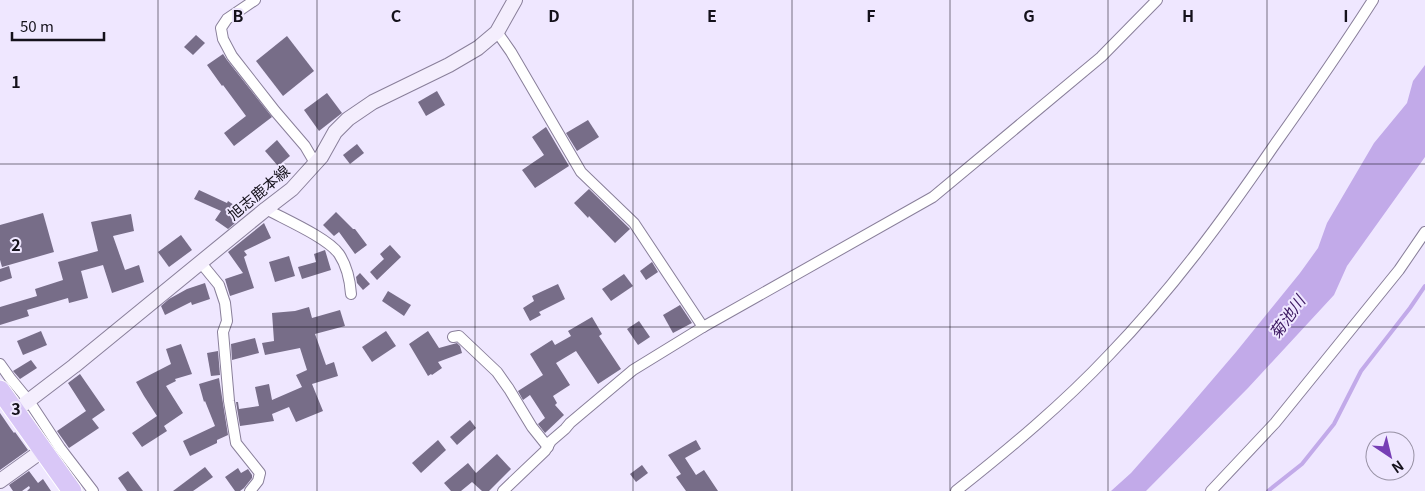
<svg xmlns="http://www.w3.org/2000/svg" width="1425" height="491" font-family="Georgia,'Noto Sans JP',serif">
<style>
.water{fill:#c2aae9}
.lines{fill:none;stroke-linecap:round;stroke-linejoin:round}
.stream{stroke:#c2aae9;stroke-width:4}
.building{fill:#776d88}
.street-casing{stroke:#897f9a;stroke-width:12}
.secondary-casing{stroke:#897f9a;stroke-width:16}
.highway-casing{stroke:#fff;stroke-width:21}
.street{stroke:#fff;stroke-width:10}
.secondary{stroke:#f4eefd;stroke-width:14}
.highway{stroke:#d9c7f7;stroke-width:19}
.grid{fill:none;stroke:#14111b;stroke-width:1;stroke-opacity:0.55}
.labels{text-anchor:middle;stroke-width:4;stroke-linejoin:round;paint-order:stroke}
.street-label{font-size:15px;fill:#14111b;stroke:#efe7ff}
.water-label{font-size:16px;font-style:italic;fill:#3b1760;stroke:#efe7ff}
.grid-label{font-size:16px;text-anchor:middle;font-weight:bold;fill:#14111b;stroke:#efe7ff;stroke-width:4;stroke-linejoin:round;paint-order:stroke}
</style>
<rect width="100%" height="100%" fill="#efe7ff"/>
<!-- water -->
<path class="water" d="M1425,65v92l-78,109 -13,29 -86,93 -102,103h-35l20,-18 52,-59 53,-62 64,-79 18,-25 9,-25 47,-80 33,-40 6,-22z"/>
<g class="lines">
<!-- stream -->
<path class="stream" d="M1268,491l34,-27 32,-40 27,-53 49,-63 15,-22"/>
</g>
<!-- building -->
<g class="building">
<path d="M196,35l9,8 -12,12 -9,-8z"/>
<path d="M287,36l27,35 -31,25 -27,-35z"/>
<path d="M223,54l4,6 45,57 -38,29 -10,-13 22,-17 -23,-31 -1,1 -15,-21z"/>
<path d="M437,91l8,14 -19,11 -8,-14z"/>
<path d="M327,93l15,20 -23,18 -15,-21z"/>
<path d="M588,120l11,17 -22,14 -11,-18z"/>
<path d="M546,127l23,39 -34,22 -13,-18 22,-15 -12,-18z"/>
<path d="M277,140l13,16 -12,10 -13,-15z"/>
<path d="M357,144l7,9 -14,11 -7,-9z"/>
<path d="M589,189l41,40 -15,14 -26,-27 -1,2 -14,-15z"/>
<path d="M199,190l28,13 1,-2 15,10 -9,13 -6,5 -13,-9 6,-9 -27,-12z"/>
<path d="M336,212l17,17h2l12,16 -12,9 -16,-22 -5,4 -11,-11z"/>
<path d="M43,213l11,39 -52,15 -2,-7v-35z"/>
<path d="M131,214l3,17 -21,5 12,34 14,-5 5,17 -32,11 -9,-28 -22,6 7,27 -19,5 -1,-5 -41,12 2,6 -29,9v-18l37,-11 -2,-7 28,-9 -5,-18 40,-11 -7,-29z"/>
<path d="M264,223l7,15 -27,13 3,4 -3,2 10,31 -24,8 -5,-17 18,-6 -15,-21z"/>
<path d="M181,235l11,15 -23,17 -11,-15z"/>
<path d="M390,245l11,12 -24,23 -7,-8 14,-13 -4,-5z"/>
<path d="M325,250l6,20 -29,9 -4,-12 18,-5 -2,-8z"/>
<path d="M289,256l6,20 -20,6 -6,-20z"/>
<path d="M652,262l6,10 -12,8 -6,-9z"/>
<path d="M9,266l3,12 -12,4v-13z"/>
<path d="M360,273l10,11 -7,6 -6,-7 -1,-6z"/>
<path d="M624,274l9,12 -22,15 -9,-12z"/>
<path d="M205,283l5,16 -18,6 -1,-3 -26,13 -4,-9 8,-7 18,-10z"/>
<path d="M558,284l7,15 -26,13 2,3 -11,6 -7,-13 11,-7 -2,-5z"/>
<path d="M388,291l23,14 -7,11 -22,-15z"/>
<path d="M680,305l12,18 -19,10 -10,-18z"/>
<path d="M309,307l3,11 28,-8 5,16 -30,8 11,31 8,-3 4,14 -26,8 11,27 -27,11 -7,-15 -17,7 2,7 -34,5 -4,-24h2l1,7 20,-3 -4,-19 14,-3 3,16 30,-13 -6,-12 11,-5 -7,-22 -35,7 -3,-12 12,-2 -2,-28 23,-2z"/>
<path d="M592,317l10,17 -3,2 22,33 -23,15 -22,-33 -20,12 14,22 -17,11 4,7 -2,2 9,10 -19,18 -7,-9 7,-6 -15,-23 -7,5 -5,-9 25,-16 -13,-21 22,-14 3,5 16,-9 -3,-5z"/>
<path d="M639,321l11,16 -12,8 -11,-16z"/>
<path d="M41,331l6,14 -24,10 -6,-14z"/>
<path d="M386,331l10,15 -24,16 -10,-15z"/>
<path d="M428,331l11,17 18,-5 3,3 2,7 -24,9 4,6 -10,7 -1,-1 -3,2 -19,-32z"/>
<path d="M255,338l4,15 -27,7 -1,-16z"/>
<path d="M181,344l11,30 -17,5 1,2 -10,5 17,27 -19,13 3,5 -25,16 -10,-14 25,-17 -13,-20 -8,-14 35,-18 -5,-15z"/>
<path d="M218,351l2,24 -9,1 -4,-23z"/>
<path d="M31,360l6,8 -17,11 -7,-8z"/>
<path d="M80,374l25,36 -13,9 7,9 -30,20 -12,-17 29,-20 -18,-28z"/>
<path d="M219,378l9,57 -11,5v3l-27,13 -7,-15 32,-15 -10,-25 -1,1 -5,-18z"/>
<path d="M0,413l11,16 3,4 1,-1 13,18 -28,20z"/>
<path d="M470,420l6,8 -19,17 -7,-8z"/>
<path d="M438,440l8,10 -25,23 -9,-10z"/>
<path d="M696,440l5,9 -16,9 11,17 8,-5 14,21h-32l-10,-14 5,-3 -13,-19z"/>
<path d="M497,454l14,15 -22,22h-7l-10,-9 -11,9h-10l-7,-8 24,-20 8,10z"/>
<path d="M642,465l6,8 -12,9 -6,-8z"/>
<path d="M205,467l8,10 -20,14h-20z"/>
<path d="M238,468l3,5 7,-4 4,6v3l-8,10 -4,3h-5l-10,-14z"/>
<path d="M29,471l9,12 5,-4 8,12h-24l3,-3 -1,-2 -7,5h-9l-4,-6z"/>
<path d="M128,471l15,20h-16l-9,-13z"/>
</g>
<g class="lines">
<defs>
<g id="street">
<path d="M255,0l-28,19 -6,9 2,11 9,17 43,55 30,35 10,17"/>
<path d="M497,32l14,20 70,120 53,51 69,104 -70,43 -63,53 -5,6 -14,12 -6,10 -42,40"/>
<path d="M266,209c18,10 62,29 73,45 8,12 11,26 12,40"/>
<path d="M201,263l18,22 6,18 2,18 -4,11 6,69 7,42 24,30 -2,8 -8,10"/>
<path d="M703,327l230,-130 168,-140 56,-57"/>
<path d="M453,337l6,-1 38,36 12,17 23,38 16,20"/>
<path d="M0,364l10,14 19,23 31,47 33,43"/>
<path d="M956,491c53,-42 106,-86 153,-136 61,-63 114,-135 164,-208 34,-48 68,-97 100,-147"/>
<path d="M1211,491l64,-68 124,-153 26,-38"/>
</g>
<g id="secondary">
<path d="M15,411l59,-45 192,-157 26,-20 29,-32 14,-25 13,-13 25,-17 76,-37 29,-17 19,-16 18,-32"/>
<path d="M0,481l43,-31"/>
</g>
<path id="highway" d="M0,390l72,101"/>
</defs>
<!-- street casing -->
<use href="#street" class="street-casing"/>
<!-- secondary casing -->
<use href="#secondary" class="secondary-casing"/>
<!-- highway casing -->
<use href="#highway" class="highway-casing"/>
<!-- street -->
<use href="#street" class="street"/>
<!-- secondary -->
<use href="#secondary" class="secondary"/>
<!-- highway -->
<use href="#highway" class="highway"/>
</g>
<!-- grid -->
<path class="grid" d="M158,0v491M317,0v491M475,0v491M633,0v491M792,0v491M950,0v491M1108,0v491M1267,0v491M0,164h1425M0,327h1425"/>
<g class="labels">
<!-- street labels -->
<g class="street-label">
<text transform="translate(259 193) rotate(-40)" y="5">旭志鹿本線</text>
</g>
<!-- water labels -->
<g class="water-label">
<text transform="translate(1287 317) rotate(-54)" y="6">菊池川</text>
</g>
</g>
<g class="grid-label">
<text x="238" y="22">B</text>
<text x="396" y="22">C</text>
<text x="554" y="22">D</text>
<text x="712" y="22">E</text>
<text x="871" y="22">F</text>
<text x="1029" y="22">G</text>
<text x="1188" y="22">H</text>
<text x="1346" y="22">I</text>
<text x="16" y="88">1</text>
<text x="16" y="251">2</text>
<text x="16" y="415">3</text>
</g>
<!-- north arrow -->
<g transform="translate(1390 456) rotate(145)"><circle r="24" fill="#efe7ff" stroke="#9791a4"/>
<path d="M0-4L9 19L0 12L-9 19Z" fill="#763eb5"/>
<text y="-8" font-size="14" font-weight="bold" text-anchor="middle" fill="#14111b">N</text>
</g>
<!-- scale -->
<path d="M12 32v8h92v-8" fill="none" stroke="#14111b" stroke-width="2.5"/>
<text x="20" y="32" font-size="15" fill="#14111b" stroke="#efe7ff" stroke-width="4" paint-order="stroke">50 m</text>
</svg>
